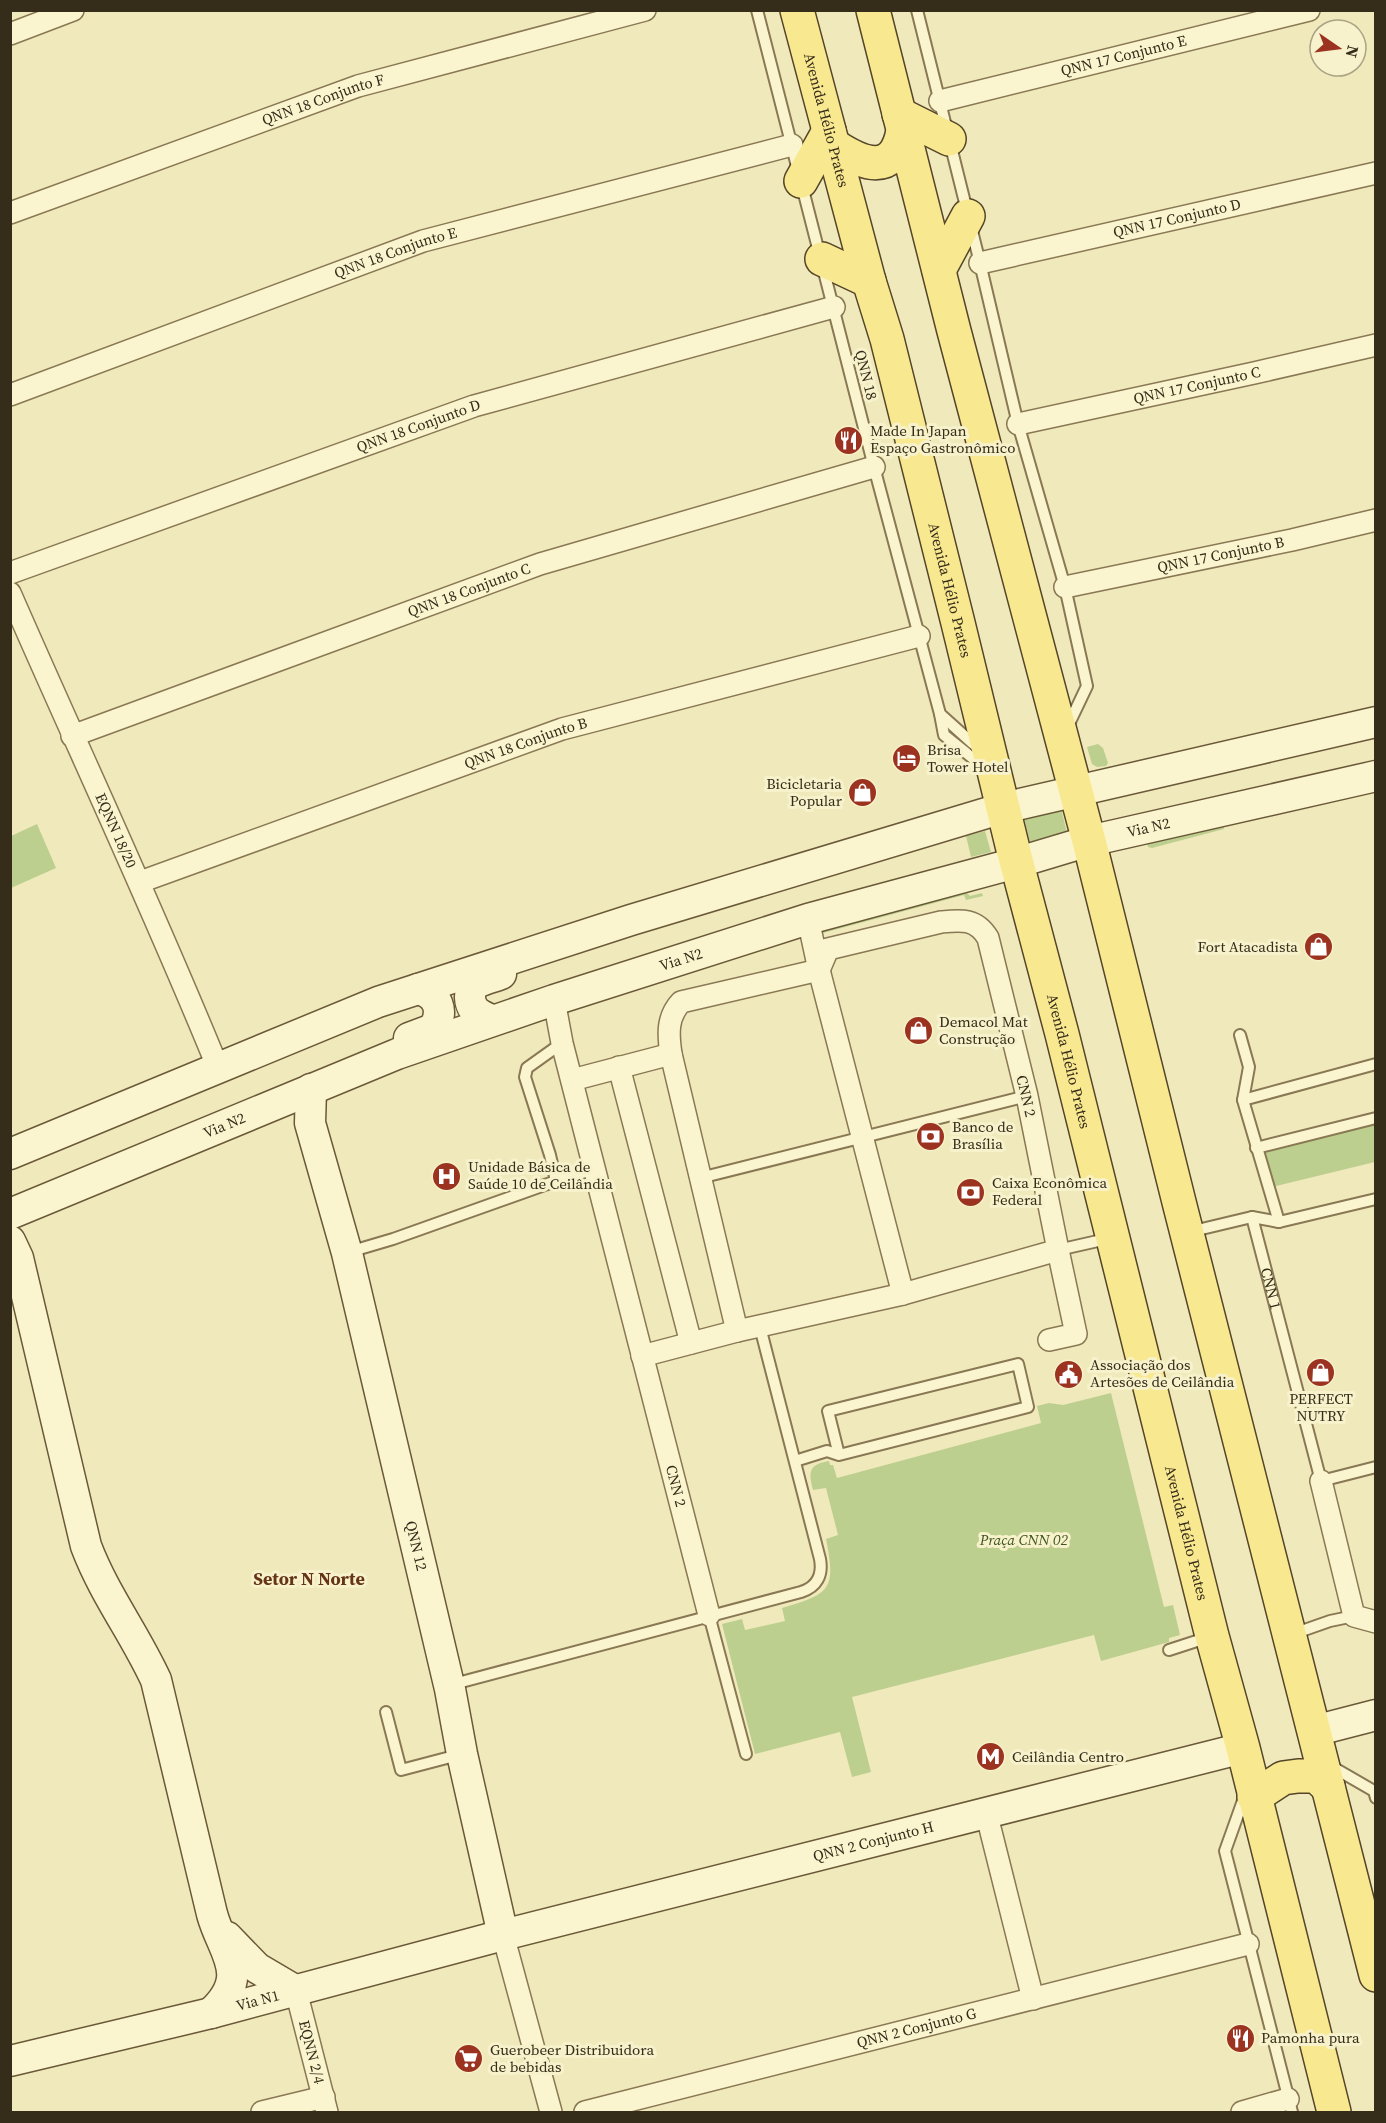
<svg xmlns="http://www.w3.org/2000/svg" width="1386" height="2123" font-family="'Source Serif 4',serif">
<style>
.green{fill:#bdcf8f}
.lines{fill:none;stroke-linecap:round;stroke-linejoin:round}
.lane-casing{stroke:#897854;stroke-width:14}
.street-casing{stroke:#897854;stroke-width:24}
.secondary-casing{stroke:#6a5938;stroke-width:33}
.primary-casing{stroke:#554529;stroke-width:36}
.lane{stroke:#fbf5cf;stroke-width:10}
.street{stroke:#fbf5cf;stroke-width:21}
.secondary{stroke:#fbf5cf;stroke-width:30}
.primary{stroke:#f8e88f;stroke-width:33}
.labels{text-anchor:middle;stroke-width:6;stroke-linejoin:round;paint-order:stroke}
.street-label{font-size:15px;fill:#362c1a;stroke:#f7f2cb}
.poi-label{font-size:15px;fill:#362c1a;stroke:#f7f2cb;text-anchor:start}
.park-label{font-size:15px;font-style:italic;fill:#3e541f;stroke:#f7f2cb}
.quarter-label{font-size:18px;font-weight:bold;fill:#663417;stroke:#f7f2cb}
</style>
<rect width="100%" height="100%" fill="#f0e9bb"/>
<!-- green -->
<g class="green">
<path d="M1098,744l5,4 5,15 -2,3 -9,1 -5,-3 -5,-17z"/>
<path d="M1061,808l6,25 -37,9 -6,-24z"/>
<path d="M1222,821l2,8 -72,19 -4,-1 -2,-9z"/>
<path d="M37,824l19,44 -45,20v-52z"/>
<path d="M985,831l6,21 -20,5 -5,-21z"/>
<path d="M965,891l5,5 12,-3 1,3 -17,4 -2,-5 -141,38h-1l-3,-7z"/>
<path d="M1375,1124v38l-103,25 -8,-35z"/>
<path d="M1111,1393l53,214 9,-2 7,30 -11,3v4l-68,19 -7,-26 -242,62 19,75 -19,5 -12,-45 -85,22 -33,-130 20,-5 3,11 40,-9 -3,-13c49,-14 54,-19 44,-69l12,-4 -12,-47 -13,2c-5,-18 -4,-26 16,-29l1,4h3l4,13 204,-55 -4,-17 12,-3 14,2z"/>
</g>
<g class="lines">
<defs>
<g id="lane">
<path d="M757,10l117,457 66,247 39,35"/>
<path d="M917,10l63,253 38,161 47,163 22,99 -20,42"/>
<path d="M940,714l4,21 41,33"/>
<path d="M1240,1035l9,32 -6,33 36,122"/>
<path d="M562,1043l-35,25 -2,9 25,78 6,26 39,-12"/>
<path d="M1243,1100l133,-36"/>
<path d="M1256,1148l120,-30"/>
<path d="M700,1178l327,-82"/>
<path id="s1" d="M1252,1217l69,264 55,-14"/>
<path d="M1189,1232l63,-15 27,5 97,-23"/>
<path d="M1058,1250l53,-12"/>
<path d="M349,1252l44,-13 163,-58"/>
<path d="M795,1461l32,-10 12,4 189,-48 -10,-43 -190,47 11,44"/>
<path d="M709,1615l37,139"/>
<path d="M1293,1634l37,-13 24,-5"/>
<path d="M1169,1650l40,-13"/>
<path d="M450,1685l351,-93c16,-5 22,-17 19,-33l-60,-232"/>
<path d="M386,1712l15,58 61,-16"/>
<path d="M1329,1765l45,26 2,7"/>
<path d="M1245,1795l-20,56 67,261"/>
</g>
<g id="street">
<path d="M10,34l63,-24"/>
<path id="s2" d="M940,101l369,-91"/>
<path id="s3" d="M10,213l348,-127 287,-76"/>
<path id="s4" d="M980,263l396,-90"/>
<path id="s5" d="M10,395l413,-154 369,-96"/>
<path id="s6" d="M1018,424l236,-51 122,-28"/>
<path id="s7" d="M10,573l464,-167 360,-99"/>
<path id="s8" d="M1065,587l227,-47 84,-20"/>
<path id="s9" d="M10,593c69,158 143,315 208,475"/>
<path id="s10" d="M72,736l468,-172 334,-97"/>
<path id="s11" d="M140,882l422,-153 357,-93"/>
<path d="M808,919l11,51 84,324"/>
<path id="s12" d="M554,1000l8,43 147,572"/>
<path d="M619,1067l72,276"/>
<path d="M572,1080l99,-26 66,277"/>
<path d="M1049,1340l27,-6 -18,-84"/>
<path d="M642,1356l95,-25 166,-37 155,-44 -31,-154 -39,-158c-12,-20 -27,-18 -47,-16l-113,27 -9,21 -138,32c-14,15 -13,32 -10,52"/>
<path d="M1321,1481l33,135 22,6"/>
<path d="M986,1812l47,187"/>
<path d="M503,1935l48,177"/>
<path id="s13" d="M296,1991l31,121"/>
<path d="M262,2112l62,-15"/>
<path id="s14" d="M585,2112l663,-168"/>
<path d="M1242,2112l46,-13"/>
</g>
<g id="secondary">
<path d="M491,1020c-4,-2 -9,-4 -13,-7 -10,-7 -11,-24 -1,-30 7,-4 17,-6 24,-9"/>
<path d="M409,1038l24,-9c12,-18 5,-35 -15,-40"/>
<path id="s15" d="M311,1089l-1,34 37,130 103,436 12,65 41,181"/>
<path d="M10,1154l368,-152 253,-82 372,-112 373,-86"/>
<path id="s16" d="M10,1214l387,-160 157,-54 254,-81 208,-56 73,-22 287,-65"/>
<path d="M10,1241l8,17 68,288c18,48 49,88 70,134l56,234c11,40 40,61 -1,99"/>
<path d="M1314,1731l62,-16"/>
<path d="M227,1937l30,31 39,23"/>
<path id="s17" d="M10,2061l201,-48 292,-78 740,-187"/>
</g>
<g id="primary">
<path id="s18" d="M797,10l72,271 18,58 71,284 55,226 49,185 150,602 31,112 91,364"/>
<path d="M873,10l81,321 135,510 90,361 197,773"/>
<path d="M899,114l50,25"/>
<path d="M833,145c29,19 61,33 70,-14"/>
<path d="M801,181l28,-50"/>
<path d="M822,259l47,22"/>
<path d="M939,270l29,-54"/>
<path d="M1254,1797l29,-19 15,-2h18l12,11"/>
</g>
</defs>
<!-- lane casing -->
<use href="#lane" class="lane-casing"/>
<!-- street casing -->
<use href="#street" class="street-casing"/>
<!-- secondary casing -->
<use href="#secondary" class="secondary-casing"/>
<!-- primary casing -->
<use href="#primary" class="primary-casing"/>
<!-- lane -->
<use href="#lane" class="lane"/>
<!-- street -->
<use href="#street" class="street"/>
<!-- secondary -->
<use href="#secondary" class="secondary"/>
<!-- primary -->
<use href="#primary" class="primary"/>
</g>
<!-- icons -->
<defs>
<symbol id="restaurant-disc" viewBox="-11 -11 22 22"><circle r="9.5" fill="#9b3320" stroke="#f7f2cb"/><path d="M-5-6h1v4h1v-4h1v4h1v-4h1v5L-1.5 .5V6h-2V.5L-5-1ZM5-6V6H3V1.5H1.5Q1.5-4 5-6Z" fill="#fff"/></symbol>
<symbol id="hotel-disc" viewBox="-11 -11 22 22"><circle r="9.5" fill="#9b3320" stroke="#f7f2cb"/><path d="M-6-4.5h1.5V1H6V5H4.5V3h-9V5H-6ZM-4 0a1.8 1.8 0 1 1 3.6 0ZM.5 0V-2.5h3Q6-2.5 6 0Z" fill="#fff"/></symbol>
<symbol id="shop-disc" viewBox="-11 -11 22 22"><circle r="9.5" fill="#9b3320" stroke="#f7f2cb"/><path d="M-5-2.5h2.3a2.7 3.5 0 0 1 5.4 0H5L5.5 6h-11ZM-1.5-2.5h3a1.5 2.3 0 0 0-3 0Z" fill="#fff"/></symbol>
<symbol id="bank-disc" viewBox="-11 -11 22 22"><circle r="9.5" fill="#9b3320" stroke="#f7f2cb"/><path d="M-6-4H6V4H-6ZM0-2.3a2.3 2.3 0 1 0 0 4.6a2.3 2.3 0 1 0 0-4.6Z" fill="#fff"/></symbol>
<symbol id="hospital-disc" viewBox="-11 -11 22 22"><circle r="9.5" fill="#9b3320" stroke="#f7f2cb"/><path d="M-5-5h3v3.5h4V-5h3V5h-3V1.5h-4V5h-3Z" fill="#fff"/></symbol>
<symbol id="civic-disc" viewBox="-11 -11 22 22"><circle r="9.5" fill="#9b3320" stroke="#f7f2cb"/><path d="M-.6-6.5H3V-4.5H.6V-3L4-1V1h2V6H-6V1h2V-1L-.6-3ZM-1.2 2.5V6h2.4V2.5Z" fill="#fff"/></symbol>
<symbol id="metro-disc" viewBox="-11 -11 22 22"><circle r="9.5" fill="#9b3320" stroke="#f7f2cb"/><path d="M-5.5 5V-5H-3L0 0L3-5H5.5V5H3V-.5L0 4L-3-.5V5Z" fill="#fff"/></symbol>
<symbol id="supermarket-disc" viewBox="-11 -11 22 22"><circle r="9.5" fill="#9b3320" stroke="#f7f2cb"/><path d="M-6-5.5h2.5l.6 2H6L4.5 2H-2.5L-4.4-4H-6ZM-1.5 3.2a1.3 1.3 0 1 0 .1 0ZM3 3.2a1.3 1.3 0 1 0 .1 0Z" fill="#fff"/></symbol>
</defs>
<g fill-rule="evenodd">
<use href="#restaurant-disc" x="832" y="424" width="33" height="33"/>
<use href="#hotel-disc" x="890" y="742" width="33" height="33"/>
<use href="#shop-disc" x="846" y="776" width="33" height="33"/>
<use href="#shop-disc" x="1302" y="930" width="33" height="33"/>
<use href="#shop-disc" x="902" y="1014" width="33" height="33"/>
<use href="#bank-disc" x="914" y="1120" width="33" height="33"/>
<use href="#hospital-disc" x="430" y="1160" width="33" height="33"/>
<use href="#bank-disc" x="954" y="1176" width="33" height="33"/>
<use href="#shop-disc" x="1304" y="1356" width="33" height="33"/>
<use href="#civic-disc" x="1052" y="1358" width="33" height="33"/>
<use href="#metro-disc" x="974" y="1740" width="33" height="33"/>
<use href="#restaurant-disc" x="1224" y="2022" width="33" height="33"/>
<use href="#supermarket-disc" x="452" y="2042" width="33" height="33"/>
</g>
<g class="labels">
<!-- street labels -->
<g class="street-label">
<text dy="5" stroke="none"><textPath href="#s2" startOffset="189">QNN 17 Conjunto E</textPath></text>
<text dy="5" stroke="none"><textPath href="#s3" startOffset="333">QNN 18 Conjunto F</textPath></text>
<text dy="5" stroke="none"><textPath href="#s18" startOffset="114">Avenida Hélio Prates</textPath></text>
<text dy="5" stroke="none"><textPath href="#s4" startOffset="202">QNN 17 Conjunto D</textPath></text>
<text dy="5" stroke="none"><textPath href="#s5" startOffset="411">QNN 18 Conjunto E</textPath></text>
<text transform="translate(866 375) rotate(76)" y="5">QNN 18</text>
<text dy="5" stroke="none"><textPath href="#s6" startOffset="183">QNN 17 Conjunto C</textPath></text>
<text dy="5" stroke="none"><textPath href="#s7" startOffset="434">QNN 18 Conjunto D</textPath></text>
<text dy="5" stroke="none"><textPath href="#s8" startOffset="159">QNN 17 Conjunto B</textPath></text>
<text dy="5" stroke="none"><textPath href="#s10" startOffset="423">QNN 18 Conjunto C</textPath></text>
<text dy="5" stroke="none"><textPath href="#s18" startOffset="600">Avenida Hélio Prates</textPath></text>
<text dy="5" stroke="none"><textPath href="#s11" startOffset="410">QNN 18 Conjunto B</textPath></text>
<text dy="5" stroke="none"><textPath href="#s16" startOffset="1204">Via N2</textPath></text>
<text dy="5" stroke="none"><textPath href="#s9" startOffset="260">EQNN 18/20</textPath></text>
<text dy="5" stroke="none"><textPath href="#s16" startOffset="718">Via N2</textPath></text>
<text dy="5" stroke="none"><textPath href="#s18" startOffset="1086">Avenida Hélio Prates</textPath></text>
<text transform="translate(1026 1096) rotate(77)" y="5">CNN 2</text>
<text dy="5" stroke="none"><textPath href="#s16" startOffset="232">Via N2</textPath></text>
<text dy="5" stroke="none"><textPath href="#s1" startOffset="74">CNN 1</textPath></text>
<text dy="5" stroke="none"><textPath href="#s12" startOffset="501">CNN 2</textPath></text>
<text dy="5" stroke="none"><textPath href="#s18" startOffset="1572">Avenida Hélio Prates</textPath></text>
<text dy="5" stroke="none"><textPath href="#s15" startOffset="470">QNN 12</textPath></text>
<text dy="5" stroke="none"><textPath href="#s17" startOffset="891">QNN 2 Conjunto H</textPath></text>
<text dy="5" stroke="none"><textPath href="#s17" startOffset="255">Via N1</textPath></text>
<text dy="5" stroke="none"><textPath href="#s14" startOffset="342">QNN 2 Conjunto G</textPath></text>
<text dy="5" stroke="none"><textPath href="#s13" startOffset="63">EQNN 2/4</textPath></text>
</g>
<!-- poi labels -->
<g class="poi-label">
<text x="870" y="436">Made In Japan<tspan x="870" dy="17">Espaço Gastronômico</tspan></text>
<text x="927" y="755">Brisa<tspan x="927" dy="17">Tower Hotel</tspan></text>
<text x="842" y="789" text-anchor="end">Bicicletaria<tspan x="842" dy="17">Popular</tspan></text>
<text x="1298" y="952" text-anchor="end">Fort Atacadista</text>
<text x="939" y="1027">Demacol Mat<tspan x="939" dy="17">Construção</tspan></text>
<text x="952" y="1132">Banco de<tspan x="952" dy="17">Brasília</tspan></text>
<text x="468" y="1172">Unidade Básica de<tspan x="468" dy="17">Saúde 10 de Ceilândia</tspan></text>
<text x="992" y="1188">Caixa Econômica<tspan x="992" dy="17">Federal</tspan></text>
<text x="1090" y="1370">Associação dos<tspan x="1090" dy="17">Artesões de Ceilândia</tspan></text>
<text x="1321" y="1404" text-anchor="middle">PERFECT<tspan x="1321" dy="17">NUTRY</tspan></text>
<text x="1012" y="1762">Ceilândia Centro</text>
<text x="1261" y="2043">Pamonha pura</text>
<text x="490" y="2055">Guerobeer Distribuidora<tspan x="490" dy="17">de bebidas</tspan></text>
</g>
<!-- park labels -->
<g class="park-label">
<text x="1024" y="1545">Praça CNN 02</text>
</g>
<!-- quarter labels -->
<g class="quarter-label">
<text x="309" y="1585">Setor N Norte</text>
</g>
</g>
<!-- border -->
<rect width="1386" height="2123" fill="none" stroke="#362c1a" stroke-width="24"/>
<!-- north arrow -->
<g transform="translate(1338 48) rotate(104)"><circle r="28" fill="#f7f2cb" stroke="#aaa384" stroke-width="1.5"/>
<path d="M0-4.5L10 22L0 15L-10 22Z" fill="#9b3320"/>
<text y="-9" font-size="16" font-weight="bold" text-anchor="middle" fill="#362c1a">N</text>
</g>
</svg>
